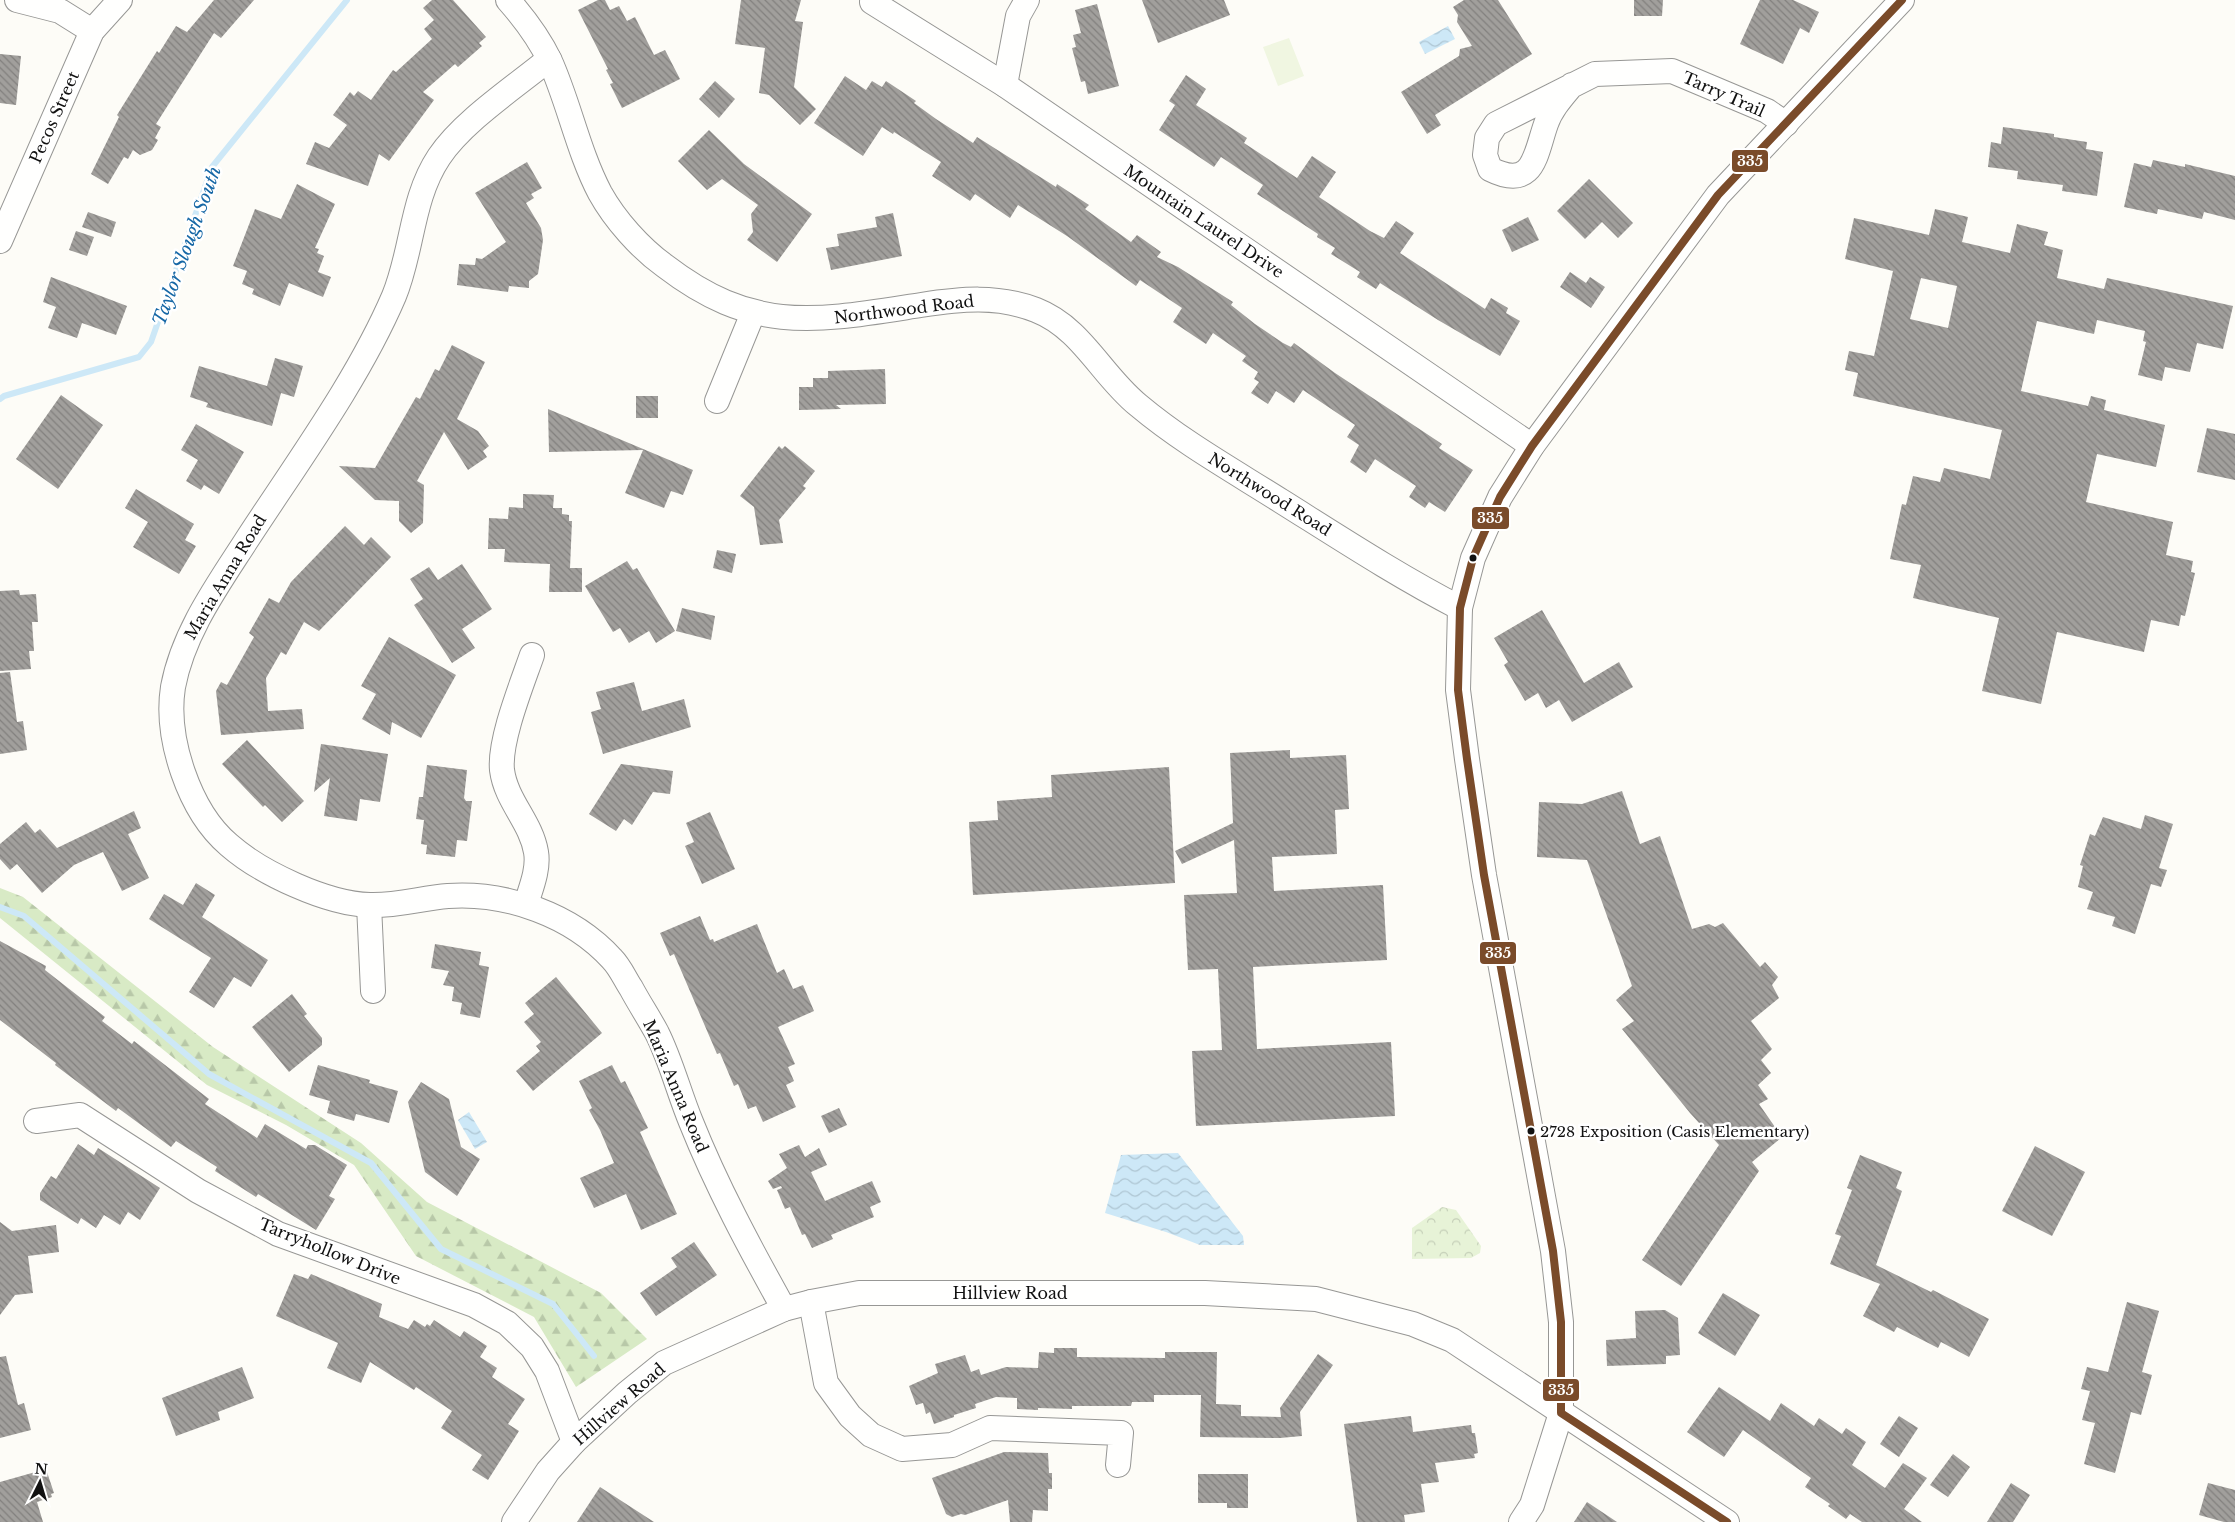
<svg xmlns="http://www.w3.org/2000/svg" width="2235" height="1522" font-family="'Libre Baskerville',serif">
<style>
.forest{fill:url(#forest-firs)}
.park{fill:url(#park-crowns)}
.pitch{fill:#f0f6e1}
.water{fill:url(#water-waves)}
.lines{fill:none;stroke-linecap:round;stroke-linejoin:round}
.stream{stroke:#cde8f7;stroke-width:6}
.building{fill:url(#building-back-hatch);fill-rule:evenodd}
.minor-casing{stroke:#979795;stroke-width:26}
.minor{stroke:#fffffe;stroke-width:24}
.bus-1-casing{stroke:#fff;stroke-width:11}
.bus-1{stroke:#7a4b2a;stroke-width:8}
.bus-dot{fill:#111;stroke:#fff;stroke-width:2}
.labels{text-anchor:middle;stroke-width:5;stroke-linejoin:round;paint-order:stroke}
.bus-label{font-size:15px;fill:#111;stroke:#fff;text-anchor:start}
.street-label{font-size:16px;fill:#111;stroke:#fff}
.water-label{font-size:18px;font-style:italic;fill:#1768a6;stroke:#fff}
.line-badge{stroke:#fff;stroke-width:2}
.badge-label{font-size:14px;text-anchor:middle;font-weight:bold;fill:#fff}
</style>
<defs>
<pattern id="forest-firs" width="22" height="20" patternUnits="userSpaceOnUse" patternTransform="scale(1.25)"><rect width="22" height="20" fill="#d8eac5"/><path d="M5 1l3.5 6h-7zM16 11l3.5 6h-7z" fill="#b8c8a8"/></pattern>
<pattern id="park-crowns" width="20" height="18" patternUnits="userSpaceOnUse" patternTransform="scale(1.25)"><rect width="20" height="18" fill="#e7f3d7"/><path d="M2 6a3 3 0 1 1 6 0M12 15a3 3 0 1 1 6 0" fill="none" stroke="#c5cfb8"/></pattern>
<pattern id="water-waves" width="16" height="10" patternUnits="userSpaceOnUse" patternTransform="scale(1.25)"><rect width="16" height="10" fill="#cde8f7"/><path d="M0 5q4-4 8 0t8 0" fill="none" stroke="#afc6d3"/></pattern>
<pattern id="building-back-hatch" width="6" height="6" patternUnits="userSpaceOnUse" patternTransform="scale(1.25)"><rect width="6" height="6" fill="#a19f9c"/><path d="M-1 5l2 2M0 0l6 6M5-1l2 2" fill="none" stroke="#82807e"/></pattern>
</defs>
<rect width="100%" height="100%" fill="#fdfcf7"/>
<!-- forest -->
<path class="forest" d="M0,888l23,9 190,150 148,96 66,59 174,91 46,46 -71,48 -42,-70 -118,-61 -62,-91 -68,-40 -79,-40 -207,-167z"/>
<!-- park -->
<path class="park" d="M1442,1207l14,3 25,36 -1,7 -9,5 -59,1v-31z"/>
<!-- pitch -->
<path class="pitch" d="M1289,38l15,38 -26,10 -15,-39z"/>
<!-- water -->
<g class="water">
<path d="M1448,26l7,13 -30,15 -6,-12z"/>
<path d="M469,1112l18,30 -12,7 -17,-29z"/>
<path d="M1178,1153l65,83 1,9h-44l-34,-13 -61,-19 16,-58z"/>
</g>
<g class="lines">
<!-- stream -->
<g class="stream">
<path d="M0,399l4,-3 135,-39 12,-15 61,-175 135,-167"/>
<path d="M0,907l24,9 185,158 162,89 70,86 112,55 41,52"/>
</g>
</g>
<!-- building -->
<g class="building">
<path d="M214,0h40l-33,38 -7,-5 -58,91 5,3 -6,11 3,2 -6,10 -12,5 -7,-5 -5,9 -4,-2 -16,27 -17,-10 28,-57 -2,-2 40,-64 2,2 17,-27 11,6z"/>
<path d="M432,0h21l33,37 -7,6 3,3 -24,21 -3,-3 -32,28 11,8 -45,61 -10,-7 -11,32 -62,-22 9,-22 14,6 18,-23 -14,-10 17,-23 4,4 4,-5 13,9 22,-30 3,2 36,-33 -8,-10 10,-9 -11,-12z"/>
<path d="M598,0h7l5,10 9,-4 8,15 8,-4 19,38 11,-5 15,29 -58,29 -12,-24 3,-1 -7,-13 2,-1 -30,-59z"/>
<path d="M741,0h60l-6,21 8,1 -9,65 22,22 -16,16 -31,-30 -10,-2 6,-45 -30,-4z"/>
<path d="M1142,0h82l6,15 -72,28z"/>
<path d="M1464,0h34l34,54 -97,61 6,10 -14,9 -26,-42 58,-36 1,-7 12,-3 -15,-24 1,-7 -5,-8z"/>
<path d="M1634,0h29l-1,16h-28z"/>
<path d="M1760,0h33l26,12 -10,21 -9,-5 -17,36 -43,-20z"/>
<path d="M1097,4l22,82 -31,8 -3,-13 -4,1 -9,-34 4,-1 -3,-12 8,-2 -6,-23z"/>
<path d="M0,54l21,2 -5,49 -16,-2z"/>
<path d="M1186,75l20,14 -10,16 51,33 -3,5 53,35 15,-22 24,16 -17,25 51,34 14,7 12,-17 18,12 -14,20 85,56 6,-11 17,10 -2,5 14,8 -20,35 -62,-36 -58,-37 -4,6 -19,-12 3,-5 -29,-18 4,-6 -18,-11 1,-3 -61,-40 6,-9 -42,-28 -7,10 -55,-37 16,-25 -6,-4z"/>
<path d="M845,76l21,14 6,-9 10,6 4,-6 30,20 -2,2 22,16 37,24 4,-6 79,50 1,-3 32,21 -4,4 46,33 6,-7 24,17 -4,5 21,10 55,35 -2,3 24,19 28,19 8,4 3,-4 41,30 107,71 -3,4 34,22 -28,42 -16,-10 -4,6 -16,-11 7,-11 -41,-27 -9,14 -16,-11 9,-17 -12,-8 8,-12 -52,-35 -9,13 -18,-12 -8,13 -17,-11 8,-11 -5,-3 4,-7 -16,-11 4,-5 -33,-23 -7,11 -33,-22 9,-14 -42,-28 -4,6 -69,-50 -49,-31 -8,13 -35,-24 -5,7 -38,-25 9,-14 -47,-30 -1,2 -11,-7 -19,29 -49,-33z"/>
<path d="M715,81l20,18 -16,19 -20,-19z"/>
<path d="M2003,127l51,7v3l33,5 -1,7 17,3 -6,44 -35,-5 1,-6 -46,-6 1,-8 -30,-4 3,-25 10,2z"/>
<path d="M709,130l35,34 68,50 -35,48 -30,-22 6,-8 -2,-18 7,-9 -36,-26 -15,11 -29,-29z"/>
<path d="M2153,160l32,7v-3l50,12v44l-31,-8 -2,7 -44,-10 -1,5 -33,-7 10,-44 17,4z"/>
<path d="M527,162l15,26 -11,6 3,4 -8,5 15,25 2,12 -5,34 -9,7v7l-20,-2 -1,6 -51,-7 2,-21 16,1 1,-7 6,1 24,-17 -31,-49z"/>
<path d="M1589,179l44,44 -15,15 -16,-16 -17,17 -28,-28z"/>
<path d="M297,184l38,20 -20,44 4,1 -2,4 7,3 -6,16 13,5 -8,20 -34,-14 -9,23 -28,-12 2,-5 -12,-5 5,-13 -14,-5 22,-57 26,10z"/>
<path d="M1935,209l33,8 -6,25 48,11 7,-29 31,8 -4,13 19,5 -6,28 47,11 3,-11 126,28 -10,43 -26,-6 -7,29 -25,-5 -3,14 -24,-6 8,-33 -3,-1 2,-10 -48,-11 -3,14 -57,-13 -16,70 67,15 3,-10 15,4 -2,10 61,15 -9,42 -59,-13 -11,48 87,20 -7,33 27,6 -2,11 4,1 -10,43 -4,-1 -2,11 -28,-6 -7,32 -87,-20 -16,72 -59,-13 17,-73 -86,-20 8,-33 -31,-6 12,-55 4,1 7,-29 27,6 4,-14 46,11 12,-49 -149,-34 5,-23 -13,-3 4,-19 25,5 19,-85 -48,-12 9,-41 75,17zM1921,278l36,8 -9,42 -38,-9z"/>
<path d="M88,212l28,10 -5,15 -29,-10z"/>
<path d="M893,213l9,43 -71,14 -5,-22 13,-2 -2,-12 40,-7 -2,-10z"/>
<path d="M1528,217l11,23 -27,12 -10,-22z"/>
<path d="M76,231l18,6 -7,19 -18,-6z"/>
<path d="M1570,272l16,11 4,-6 15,10 -14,21 -31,-21z"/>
<path d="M51,277l76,29 -11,29 -34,-12 -5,15 -29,-10 8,-21 -13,-5z"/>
<path d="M452,345l33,17 -28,57 21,12 11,15 -6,5 4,6 -19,13 -24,-38 -27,49 7,4 -1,38 -12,10 -12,-12v-20l-24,-1 -36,-34 36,2 41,-71 4,2 15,-30 4,2z"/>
<path d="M275,358l28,8 -9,31 -13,-4 -9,33 -66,-19 2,-4 -18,-6 9,-31 68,20z"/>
<path d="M885,369l1,35 -50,1 5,4 -42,1v-23h14v-9h15v-7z"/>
<path d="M61,395l42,30 -45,64 -42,-30z"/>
<rect x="636" y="396" width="22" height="22"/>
<path d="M548,409l145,61 -10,25 -12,-4 -7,17 -39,-15 18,-43 -94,2z"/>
<path d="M196,424l48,28 -25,42 -15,-9 -3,5 -15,-9 12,-21 -17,-10z"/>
<path d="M2207,428l28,6v46l-38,-8z"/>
<path d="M779,446l3,3 3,-3 30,25 -12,15 3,2 -27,32 4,23 -23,2 -6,-38 -14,-11z"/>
<path d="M136,489l58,35 -9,16 11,6 -17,28 -46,-27 15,-25 -23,-14z"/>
<path d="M523,494l31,1 -1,13h9v6l7,1v6h3l-2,47h12v24h-33l1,-28 -46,-2 1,-13h-17l1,-31 19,1 1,-12 14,1z"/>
<path d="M345,526l19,19 7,-8 20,20 -72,74 -15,-9 -18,33 -5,-3 -15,26 2,33 34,-2 2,20 -83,6 -5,-44 5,-9 6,3 27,-48 -5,-4 20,-35 10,5 12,-21z"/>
<path d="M717,550l19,4 -4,19 -19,-5z"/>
<path d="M627,561l6,9 4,-2 38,63 -19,12 -7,-12 -20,12 -9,-15 -7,4 -28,-46z"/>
<path d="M462,564l30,45 -30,20 13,19 -23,15 -38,-58 9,-6 -13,-20 19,-12 9,13z"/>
<path d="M19,590l1,5 16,-1 2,28h-6l2,29h-5l2,18 -31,2v-80z"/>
<path d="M682,608l33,8 -4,24 -35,-9z"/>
<path d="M1542,610l42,73 35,-21 14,25 -61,35 -13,-22 -13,8 -8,-15 -13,8 -21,-36 4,-3 -14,-24z"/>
<path d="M389,637l67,38 -35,63 -29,-16 -2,13 -28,-16 14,-25 -15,-8z"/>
<path d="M10,672l7,50 6,-1 4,29 -27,4v-81z"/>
<path d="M634,682l8,29 42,-12 7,28 -88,27 -12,-42 10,-3 -5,-17z"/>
<path d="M247,740l57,61 -22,21 -17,-17 -2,2 -41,-43z"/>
<path d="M321,744l67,10 -8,48 -20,-3 -3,22 -33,-5 6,-38 -16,14z"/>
<path d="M1290,750v8l56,-3 3,54 -14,1 2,44 -65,3 2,34 109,-6 4,75 -134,7 4,82 134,-7 4,74 -199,10 -4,-75 30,-1 -4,-81 -30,1 -4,-75 53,-2 -3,-53 -52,24 -7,-13 58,-28 -3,-70z"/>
<path d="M621,764l52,7 -3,23 -17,-2 -21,33 -8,-6 -8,12 -27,-17z"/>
<path d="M427,765l40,5 -3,28 2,3h6l-5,40 -10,-1 -2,17 -29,-3 1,-9 -6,-1 3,-24 -8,-1 3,-22h4z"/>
<path d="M1169,767l6,116 -202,12 -4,-73 29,-2 -1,-19 55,-4 -1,-22z"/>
<path d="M1622,791l18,53 20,-8 32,93 17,-5 6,3 8,-4 37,44 5,-5 13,15 -6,8 7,13 -28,23 21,28 -11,11 10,13 -13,12 10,14 -9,5 23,33 -30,25 7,9 -78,115 -39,-26 77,-115 -29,-32 -68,-84 12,-8 -18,-21 16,-14 -45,-126 -50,-3 2,-55 43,2z"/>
<path d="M134,811l7,17 -13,6 21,44 -27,13 -19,-39 -29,13 -32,28 -25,-29 -7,6 -10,-11v-15l26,-22 9,11 5,-4 17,19z"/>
<path d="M710,812l25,57 -33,15 -17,-38 9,-4 -8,-19z"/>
<path d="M2145,815l28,9 -14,44 8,2 -6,17 -10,-3 -16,50 -23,-8 3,-9 -28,-8 6,-17 -15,-5 5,-21 -3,-1 10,-31 5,2 8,-19 38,12z"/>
<path d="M196,883l19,12 -13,22 66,43 -17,27 -17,-10 -20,31 -25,-16 22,-34 -62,-39 15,-25 19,11z"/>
<path d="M700,916l10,24 3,-1 1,3 43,-18 20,49 7,-4 9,20 10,-4 11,26 -36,16 17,37 -7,3 6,14 -8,4 10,22 -33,15 -7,-16 -8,3 -10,-25 -4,2 -14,-33 -3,1 -43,-100 -4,2 -10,-23z"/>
<path d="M0,941l46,25 -1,4 60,47 -3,4 30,23 2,-3 75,58 -4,5 52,34 8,-14 41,25 2,-4h7l32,20 -18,31 6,3 -19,31 -58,-36 -2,3 -41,-26 2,-4 -41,-26 -5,6 -53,-39 -2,3 -61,-46 1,-2 -56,-43z"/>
<path d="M435,944l46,8 -2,13 10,2 -9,51 -20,-4 2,-11 -10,-2 2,-14 -11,-2 6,-14 -18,-3z"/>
<path d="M556,977l46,56 -69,58 -17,-20 24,-20 -4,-5 5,-4 -17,-20 10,-8 -9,-11z"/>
<path d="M292,994l15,20 -3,2 18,22v7l-33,27 -37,-45z"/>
<path d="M318,1065l52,15 -1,3 29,8 -9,32 -33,-9 -2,7 -27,-8 3,-12 -21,-6z"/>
<path d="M612,1065l9,18 4,-2 23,47 -8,4 37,82 -36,16 -15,-36 -32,14 -14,-30 34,-15 -14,-33 -11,-20 3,-2 -13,-27z"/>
<path d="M421,1082l28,17 12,48 19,12 -23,37 -32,-24 -17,-70z"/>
<path d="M839,1108l8,17 -18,8 -8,-17z"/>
<path d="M78,1144l16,11 4,-7 62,40 -20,32 -12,-8 -8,13 -16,-10 -8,13 -15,-10 -3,6 -38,-24v-7l11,-17 5,3z"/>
<path d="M799,1145l6,12 14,-9 8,17 -16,7 14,29 47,-20 9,21 -11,5 4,10 -43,18 2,4 -21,9 -7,-14 -3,1 -12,-28 -5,2 -8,-19 5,-2 -1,-2 -8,3 -5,-8 19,-13 -8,-14z"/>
<path d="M2035,1146l50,26 -33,64 -50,-25z"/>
<path d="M1860,1155l42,17 -6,16 6,3 -26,74 55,27 2,-2 56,29 -20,38 -28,-15 -3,6 -41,-21 -3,5 -31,-16 17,-32 -50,-20 11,-28 -6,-2 17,-44 -5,-2z"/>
<path d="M0,1222l12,9 44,-6 3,27 -31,4 5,37 -18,2 -15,20z"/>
<path d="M694,1242l23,33 -61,41 -16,-23 37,-26 -6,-9z"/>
<path d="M294,1274l14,5 3,-5 71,30 -3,13 29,12 6,-9 11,7 2,-3 3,2 4,-6 26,17 4,-6 23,15 -7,11 17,11 -5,9 33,22 -17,25 11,7 -31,49 -16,-10 10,-15 -41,-27 11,-17 -36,-24 -2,3 -44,-28 -9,21 -34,-15 11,-25 -62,-27z"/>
<path d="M1723,1293l37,22 -25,41 -37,-23z"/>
<path d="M2127,1302l32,9 -17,61 10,3 -11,40 -10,-3 -16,61 -31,-9 11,-41 -13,-3 8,-29 -9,-2 6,-22 21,5z"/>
<path d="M1665,1310l13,8 2,37 -14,1v8l-59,2 -1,-26 30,-2 -1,-27z"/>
<path d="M1054,1348h23v9l88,1v-6h52l-1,52 25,1v11l40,1 -1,-9 38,-54 15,11 -33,47 2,24 -22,2 -80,-1 1,-42h-47v7h-22l-1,4h-59v3l-34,-1v2l-21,-1v-11l-21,-1 -21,7 1,4 -22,7v2l-20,7 -4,-12 -4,2 -3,-11 -7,2 -7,-19 29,-13 -3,-9 30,-9 6,17 8,-3 2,6 25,-8 32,1 1,-16 15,1z"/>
<path d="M6,1356l12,49 6,-2 7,27 -31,8v-81z"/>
<path d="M242,1367l12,31 -36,14 2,8 -44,16 -14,-38z"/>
<path d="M1719,1387l51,34 11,-18 33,23 5,-8 23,16 4,-6 20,14 -14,23 33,23 18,-25 24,15 -23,31 18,13h-60l-12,-8 -4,5 -18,-13 2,-2 -25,-17 6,-9 -68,-48 -19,27 -37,-25z"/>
<path d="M1411,1416l2,16 58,-7 1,8h3l3,20 -4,1 1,4 -40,5 4,19 -18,2 4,28 -21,3 1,7h-48l-13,-98z"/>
<path d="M1899,1416l19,12 -19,29 -19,-13z"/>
<path d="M1004,1452l44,1 1,20h3v16h-4v22l-15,-1 -1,12h-22l-2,-22 -43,15 -4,-1 -9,3 -6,-3 -14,-36z"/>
<path d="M1953,1454l17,13 -22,30 -18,-12z"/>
<path d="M46,1469l8,24 -3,1 1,3 -15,5 6,20h-43v-40z"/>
<path d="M1198,1474h50v34h-21v-5h-29z"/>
<path d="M2011,1483l19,12 -17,27h-26z"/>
<path d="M2208,1483l27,7v32h-11l-25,-7z"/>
<path d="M600,1487l54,35h-77z"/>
<path d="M1587,1502l30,20h-43z"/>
</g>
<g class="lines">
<defs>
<g id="minor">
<path d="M17,0l43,11 32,20"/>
<path d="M508,0c15,17 32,40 42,61 19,42 28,90 50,132 15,27 40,55 65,73 90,69 152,55 256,39 40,-6 76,-10 115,5 46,18 65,65 102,95 44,37 94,65 143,96 59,37 117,75 179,107"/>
<path d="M872,2l133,83 527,361"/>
<path d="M549,59c-34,28 -86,62 -110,98 -28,42 -26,93 -45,139 -36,84 -98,168 -148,245 -29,45 -63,92 -73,146 -8,51 16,124 56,158 32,28 98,59 141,60 26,1 52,-7 78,-9 59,-4 124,19 164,63 8,8 13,20 19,29 8,15 18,30 26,45 14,28 22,60 34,89 26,65 59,126 93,187"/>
<path d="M1005,85l13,-69 9,-16"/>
<path d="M1572,85c-10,12 -21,24 -26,39 -11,31 -12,67 -56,45l-5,-14 2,-17 9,-14 99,-50 77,-3 95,40 19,13"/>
<path d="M0,241l92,-210 28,-31"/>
<path d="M717,401l36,-88"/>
<path d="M526,904c5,-16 13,-35 10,-52 -5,-30 -30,-51 -34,-82 -3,-30 20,-86 30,-115"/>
<path d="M369,905l4,86"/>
<path d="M36,1121l44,-6 118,76 80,43 196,71 33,18 25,24 15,24 27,71"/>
<path d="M811,1302l15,81 24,33 21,19 31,14 50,-4 38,-17 131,5 -3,32"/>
<path d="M514,1522l34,-51 26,-29 53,-49 37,-30 120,-54 27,-7 48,-9h346l111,6 97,25 39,16 275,182"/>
<path d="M1521,1522l11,-17 29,-92v-91l-8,-71 -69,-376 -17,-116 -9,-69 2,-82 13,-50 27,-61 32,-51 186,-251 184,-195"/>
</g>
</defs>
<!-- minor casing -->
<use href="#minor" class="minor-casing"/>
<!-- minor -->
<use href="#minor" class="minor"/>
<defs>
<path id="bus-1" d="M1727,1522l-166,-109v-91l-8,-71 -69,-376 -17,-116 -9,-69 2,-82 13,-50 27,-61 32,-51 186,-251 184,-195"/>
</defs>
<!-- bus-1 casing -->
<use href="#bus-1" class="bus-1-casing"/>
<!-- bus-1 -->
<use href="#bus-1" class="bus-1"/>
</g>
<!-- markers -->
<g class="bus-dot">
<circle cx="1473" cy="558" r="4.5"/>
<circle cx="1531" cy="1131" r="4.5"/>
</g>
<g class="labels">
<!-- bus labels -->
<g class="bus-label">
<text x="1540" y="1137">2728 Exposition (Casis Elementary)</text>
</g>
<!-- street labels -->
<g class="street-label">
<text transform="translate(1724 94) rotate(24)" y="6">Tarry Trail</text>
<text transform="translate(54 117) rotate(-66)" y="6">Pecos Street</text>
<text transform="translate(1204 221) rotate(34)" y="6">Mountain Laurel Drive</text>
<text transform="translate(904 309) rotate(-7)" y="6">Northwood Road</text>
<text transform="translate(1270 494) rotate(32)" y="6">Northwood Road</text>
<text transform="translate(225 577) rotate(-59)" y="6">Maria Anna Road</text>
<text transform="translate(676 1086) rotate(67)" y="6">Maria Anna Road</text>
<text transform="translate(330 1251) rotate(22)" y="6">Tarryhollow Drive</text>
<text x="1010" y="1299">Hillview Road</text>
<text transform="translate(619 1404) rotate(-41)" y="6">Hillview Road</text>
</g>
<!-- water labels -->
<g class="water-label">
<text transform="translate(187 246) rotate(-70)" y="6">Taylor Slough South</text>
</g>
</g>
<g class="line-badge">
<rect x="1731" y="149" width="38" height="24" rx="5" fill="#7a4b2a"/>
<rect x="1471" y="506" width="39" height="24" rx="5" fill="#7a4b2a"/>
<rect x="1479" y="941" width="38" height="24" rx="5" fill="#7a4b2a"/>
<rect x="1542" y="1378" width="38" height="24" rx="5" fill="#7a4b2a"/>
</g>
<g class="badge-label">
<text x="1750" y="166">335</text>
<text x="1490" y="523">335</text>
<text x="1498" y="958">335</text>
<text x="1561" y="1395">335</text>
</g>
<!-- north arrow -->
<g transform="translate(40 1482) rotate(5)" stroke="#ffffff" stroke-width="4" paint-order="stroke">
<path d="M0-4L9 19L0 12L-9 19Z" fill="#111111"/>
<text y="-8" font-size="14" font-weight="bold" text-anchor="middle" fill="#111111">N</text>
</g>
</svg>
